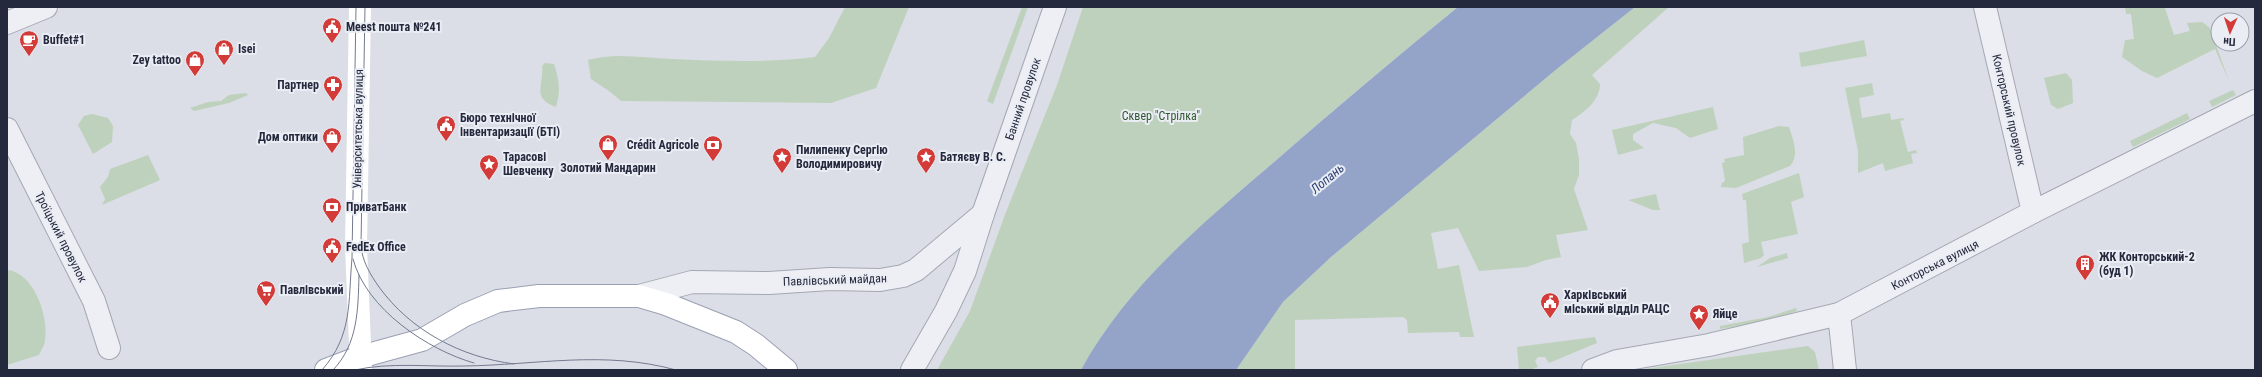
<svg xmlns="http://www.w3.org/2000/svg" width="2262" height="377" font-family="'Roboto Condensed',sans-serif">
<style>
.green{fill:#bed1bc}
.water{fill:#94a4c9}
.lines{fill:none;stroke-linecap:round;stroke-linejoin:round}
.minor-casing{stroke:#a4a8b3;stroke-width:24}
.tertiary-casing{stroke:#a4a8b3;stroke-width:24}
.primary-casing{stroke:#9aa0b3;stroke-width:24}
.minor{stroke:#eeeff5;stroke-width:22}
.tertiary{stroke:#eeeff5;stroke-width:22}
.secondary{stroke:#fff;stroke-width:22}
.primary{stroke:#fff;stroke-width:22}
.tram{stroke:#747a90;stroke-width:1}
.labels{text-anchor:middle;stroke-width:4;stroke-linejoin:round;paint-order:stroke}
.poi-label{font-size:12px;font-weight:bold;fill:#25293d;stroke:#eaedf4;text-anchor:start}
.street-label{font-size:12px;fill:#25293d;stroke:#eaedf4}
.park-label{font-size:12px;fill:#325931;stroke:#eaedf4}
.water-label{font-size:13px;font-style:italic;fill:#2d4072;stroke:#eaedf4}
</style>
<rect width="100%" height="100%" fill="#dbdee6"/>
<!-- green -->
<g class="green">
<path d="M845,7h64l-33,81 -45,15 -210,-2 -12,-10 -18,-12 -3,-19c27,-8 56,-2 84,-1 47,2 96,4 143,-2l14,-19z"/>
<path d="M1022,7h6l-35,97 -6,-3z"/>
<path d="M1083,7h375c-64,52 -127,105 -190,160 -68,59 -143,122 -187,203h-144l33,-59 36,-99 51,-127z"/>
<path d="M1635,7h34l-77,68 8,9c0,16 -15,28 -28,36l-2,14 6,9 3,16v16l-5,14 14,41 -32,5 5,22 -15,3 -19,7 -48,4 -21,-43 -27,5 7,36 21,-4 15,72h-14l-1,-5 -51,1 -1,-13 -4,-3 -108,3v50h-59l47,-68 48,-45 227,-189z"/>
<path d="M2125,7l40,1 9,27 16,-4 -3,-8 15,-1 8,6 19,53 -14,-32 -58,29 -15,-7 -20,-14 3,-17 9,-1 -3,-25h-5z"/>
<path d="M1864,40l3,16 -66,11 -2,-14z"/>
<path d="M545,63l9,1c5,15 7,27 2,43 -25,-9 -12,-21 -14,-41z"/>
<path d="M2066,73l6,7 1,23 -15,6 -7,-4 -7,-27z"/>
<path d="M1872,83l2,12 -15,3 3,20 28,-5 1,7 12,-2 1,2 -4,1 8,31 8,-2 1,3 -6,1 2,9 -28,8 -2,-8 -25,10v-22l-13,-63z"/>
<path d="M2233,90l3,5 -24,12 -3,-6z"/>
<path d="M246,93l2,2 -19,8 -35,8 -4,-3 18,-6 13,-1 8,-6z"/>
<path d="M1713,107l5,22 -28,9 -14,-10 -23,-5 -20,11v6l11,8 -26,7 -6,-25z"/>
<path d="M2187,113l3,6 -57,28 -3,-6z"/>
<path d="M92,114l16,4 5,8 -1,16 -19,12 -15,-29 6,-9z"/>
<path d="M1779,126l10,1c4,13 11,28 1,39l-54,22 -15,-1 1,-4 3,-2 -3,-18 3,-1 -1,-3 20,-4 -1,-18z"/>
<path d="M148,155l12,25 -58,25 3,-6 -5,-12 8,-10 2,-8z"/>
<path d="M1799,173l5,24 -13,5 7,32 -37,8 3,13 -3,3 -17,5 -2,-19 7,-2 -3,-42h-3l-1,-6z"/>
<path d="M1656,194l4,16h-7l-25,-10z"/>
<path d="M1787,253l1,5 -31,9 13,-9z"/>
<path d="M7,270c27,2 42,47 38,70 0,5 -4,10 -6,15l-32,10z"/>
<path d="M1796,308l1,3 -29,10 -48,8v-3l48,-9z"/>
<path d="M1595,337l2,6 -48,20 -4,-6h-7l-3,4 3,6 -8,3h-11l-2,-23z"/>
<path d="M1808,346l7,6 4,18h-182z"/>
</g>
<!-- water -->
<path class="water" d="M1458,7h177l-77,61 -227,189 -48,45 -47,68h-155c43,-80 117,-143 185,-201 63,-55 127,-109 192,-162z"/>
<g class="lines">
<defs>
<g id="minor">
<path d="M1985,7l48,205"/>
<path d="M7,129l87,172 15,47"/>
<path d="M1839,314l6,56"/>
<path d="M1593,370l24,-9 92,-16 130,-31 194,-102 222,-111"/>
</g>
<g id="tertiary">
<path d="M7,23l39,-16"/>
<path d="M639,296l53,-14 77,1 61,-4 50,1 23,-4 13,-6 67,-56"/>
<path d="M912,370l34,-59 19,-40 18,-57 72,-207"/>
</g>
<path id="primary" d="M326,370l34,-13 62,-17 43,-25 33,-14 41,-5h100l27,8 70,28 20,13 30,25"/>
</defs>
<!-- minor casing -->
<use href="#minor" class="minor-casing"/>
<!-- tertiary casing -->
<use href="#tertiary" class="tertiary-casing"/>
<!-- primary casing -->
<use href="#primary" class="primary-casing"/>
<!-- minor -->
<use href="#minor" class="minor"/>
<!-- tertiary -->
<use href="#tertiary" class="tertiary"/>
<!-- secondary -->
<path class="secondary" d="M360,7l-4,239 5,124"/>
<!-- primary -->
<use href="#primary" class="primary"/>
<!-- tram -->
<g class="tram">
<path d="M365,7l-4,238c1,16 9,29 18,42 32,44 82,70 135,77"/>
<path d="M353,259c13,50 75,91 121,104"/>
<path d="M322,370c31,-35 26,-68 30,-112l4,-251"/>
<path d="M333,370c25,-26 25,-60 26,-95"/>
<path d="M355,370c35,-8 73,-3 109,-4 73,-1 140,-16 212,4"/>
</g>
</g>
<!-- icons -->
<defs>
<symbol id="civic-pin" viewBox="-11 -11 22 30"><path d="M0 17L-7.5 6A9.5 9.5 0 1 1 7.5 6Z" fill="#d33b38" stroke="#eaedf4"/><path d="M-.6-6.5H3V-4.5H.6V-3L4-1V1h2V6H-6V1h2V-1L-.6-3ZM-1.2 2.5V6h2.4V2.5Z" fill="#fff"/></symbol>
<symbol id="cafe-pin" viewBox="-11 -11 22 30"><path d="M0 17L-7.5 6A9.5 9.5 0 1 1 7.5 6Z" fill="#d33b38" stroke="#eaedf4"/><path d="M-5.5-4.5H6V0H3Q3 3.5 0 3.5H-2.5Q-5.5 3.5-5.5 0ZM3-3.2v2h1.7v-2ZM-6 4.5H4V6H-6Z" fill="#fff"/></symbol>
<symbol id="shop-pin" viewBox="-11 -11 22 30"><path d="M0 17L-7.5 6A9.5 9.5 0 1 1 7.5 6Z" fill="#d33b38" stroke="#eaedf4"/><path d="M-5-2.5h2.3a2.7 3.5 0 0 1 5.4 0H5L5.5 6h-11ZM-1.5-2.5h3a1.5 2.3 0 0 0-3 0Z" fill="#fff"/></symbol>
<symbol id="pharmacy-pin" viewBox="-11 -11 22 30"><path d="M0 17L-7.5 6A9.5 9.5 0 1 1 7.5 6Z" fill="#d33b38" stroke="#eaedf4"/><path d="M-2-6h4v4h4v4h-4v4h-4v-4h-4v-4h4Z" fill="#fff"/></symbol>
<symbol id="bank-pin" viewBox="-11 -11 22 30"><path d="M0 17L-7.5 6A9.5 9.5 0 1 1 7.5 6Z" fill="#d33b38" stroke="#eaedf4"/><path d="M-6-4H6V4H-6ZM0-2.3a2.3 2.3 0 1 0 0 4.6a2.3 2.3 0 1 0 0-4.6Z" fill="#fff"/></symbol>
<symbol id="sight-pin" viewBox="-11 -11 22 30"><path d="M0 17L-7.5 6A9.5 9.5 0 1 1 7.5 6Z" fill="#d33b38" stroke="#eaedf4"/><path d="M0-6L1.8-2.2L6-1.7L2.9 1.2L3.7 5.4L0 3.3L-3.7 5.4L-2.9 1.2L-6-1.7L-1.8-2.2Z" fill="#fff"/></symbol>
<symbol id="building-pin" viewBox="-11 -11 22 30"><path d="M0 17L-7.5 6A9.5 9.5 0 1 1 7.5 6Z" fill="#d33b38" stroke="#eaedf4"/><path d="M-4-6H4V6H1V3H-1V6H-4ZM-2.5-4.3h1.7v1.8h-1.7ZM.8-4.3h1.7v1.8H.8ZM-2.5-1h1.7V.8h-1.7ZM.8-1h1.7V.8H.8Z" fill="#fff"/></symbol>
<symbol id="supermarket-pin" viewBox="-11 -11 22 30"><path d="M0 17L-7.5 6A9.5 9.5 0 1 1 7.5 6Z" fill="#d33b38" stroke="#eaedf4"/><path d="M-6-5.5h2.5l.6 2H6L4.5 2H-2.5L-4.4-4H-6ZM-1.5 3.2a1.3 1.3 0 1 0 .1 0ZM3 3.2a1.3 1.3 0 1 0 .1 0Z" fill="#fff"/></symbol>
</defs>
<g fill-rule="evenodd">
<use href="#civic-pin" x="321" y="16" width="22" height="30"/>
<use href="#cafe-pin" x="18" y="29" width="22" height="30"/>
<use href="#shop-pin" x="213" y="38" width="22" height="30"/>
<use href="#shop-pin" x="184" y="49" width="22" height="30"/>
<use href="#pharmacy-pin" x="322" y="74" width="22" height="30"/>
<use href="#civic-pin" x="435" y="114" width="22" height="30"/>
<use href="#shop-pin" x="321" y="126" width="22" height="30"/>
<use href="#shop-pin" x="597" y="133" width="22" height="30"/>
<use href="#bank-pin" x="702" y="134" width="22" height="30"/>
<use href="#sight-pin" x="771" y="146" width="22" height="30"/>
<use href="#sight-pin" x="915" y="146" width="22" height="30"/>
<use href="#sight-pin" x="478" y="153" width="22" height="30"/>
<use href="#bank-pin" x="321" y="196" width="22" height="30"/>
<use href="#civic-pin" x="321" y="236" width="22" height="30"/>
<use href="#building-pin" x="2074" y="253" width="22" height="30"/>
<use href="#supermarket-pin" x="255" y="279" width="22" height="30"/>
<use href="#civic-pin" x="1539" y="291" width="22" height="30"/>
<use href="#sight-pin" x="1688" y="303" width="22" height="30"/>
</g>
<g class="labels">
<!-- poi labels -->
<g class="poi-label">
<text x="346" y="31">Meest пошта №241</text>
<text x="43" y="44">Buffet#1</text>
<text x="238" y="53">Isei</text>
<text x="181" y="64" text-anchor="end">Zey tattoo</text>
<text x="319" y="89" text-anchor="end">Партнер</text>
<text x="460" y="122">Бюро технічної<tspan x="460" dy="14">інвентаризації (БТІ)</tspan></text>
<text x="318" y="141" text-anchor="end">Дом оптики</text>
<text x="699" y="149" text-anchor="end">Crédit Agricole</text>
<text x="796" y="154">Пилипенку Сергію<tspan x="796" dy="14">Володимировичу</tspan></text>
<text x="503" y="161">Тарасові<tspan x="503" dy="14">Шевченку</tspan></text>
<text x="940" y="161">Батяєву В. С.</text>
<text x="608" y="172" text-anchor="middle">Золотий Мандарин</text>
<text x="346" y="211">ПриватБанк</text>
<text x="346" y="251">FedEx Office</text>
<text x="2099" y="261">ЖК Конторський-2<tspan x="2099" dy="14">(буд 1)</tspan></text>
<text x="280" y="294">Павлівський</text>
<text x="1564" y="299">Харківський<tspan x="1564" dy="14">міський відділ РАЦС</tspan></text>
<text x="1713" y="318">Яйце</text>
</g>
<!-- street labels -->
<g class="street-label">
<text transform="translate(1023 99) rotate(-71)" y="4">Банний провулок</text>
<text transform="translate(2009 110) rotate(77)" y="4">Конторський провулок</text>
<text transform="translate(358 129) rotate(-89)" y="4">Університетська вулиця</text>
<text transform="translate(61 237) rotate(63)" y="4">Троїцький провулок</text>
<text transform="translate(1935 265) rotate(-27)" y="4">Конторська вулиця</text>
<text transform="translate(835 280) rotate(-2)" y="4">Павлівський майдан</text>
</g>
<!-- park labels -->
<g class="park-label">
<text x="1161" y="120">Сквер "Стрілка"</text>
</g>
<!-- water labels -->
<g class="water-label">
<text transform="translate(1327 178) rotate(-40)" y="5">Лопань</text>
</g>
</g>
<!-- border -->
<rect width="2262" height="377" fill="none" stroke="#25293d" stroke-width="16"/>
<!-- north arrow -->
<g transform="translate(2230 32) rotate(183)"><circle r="19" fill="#eaedf4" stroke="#9b9fab"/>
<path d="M0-3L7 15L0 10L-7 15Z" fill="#d33b38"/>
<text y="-6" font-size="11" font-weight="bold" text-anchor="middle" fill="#25293d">Пн</text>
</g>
</svg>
